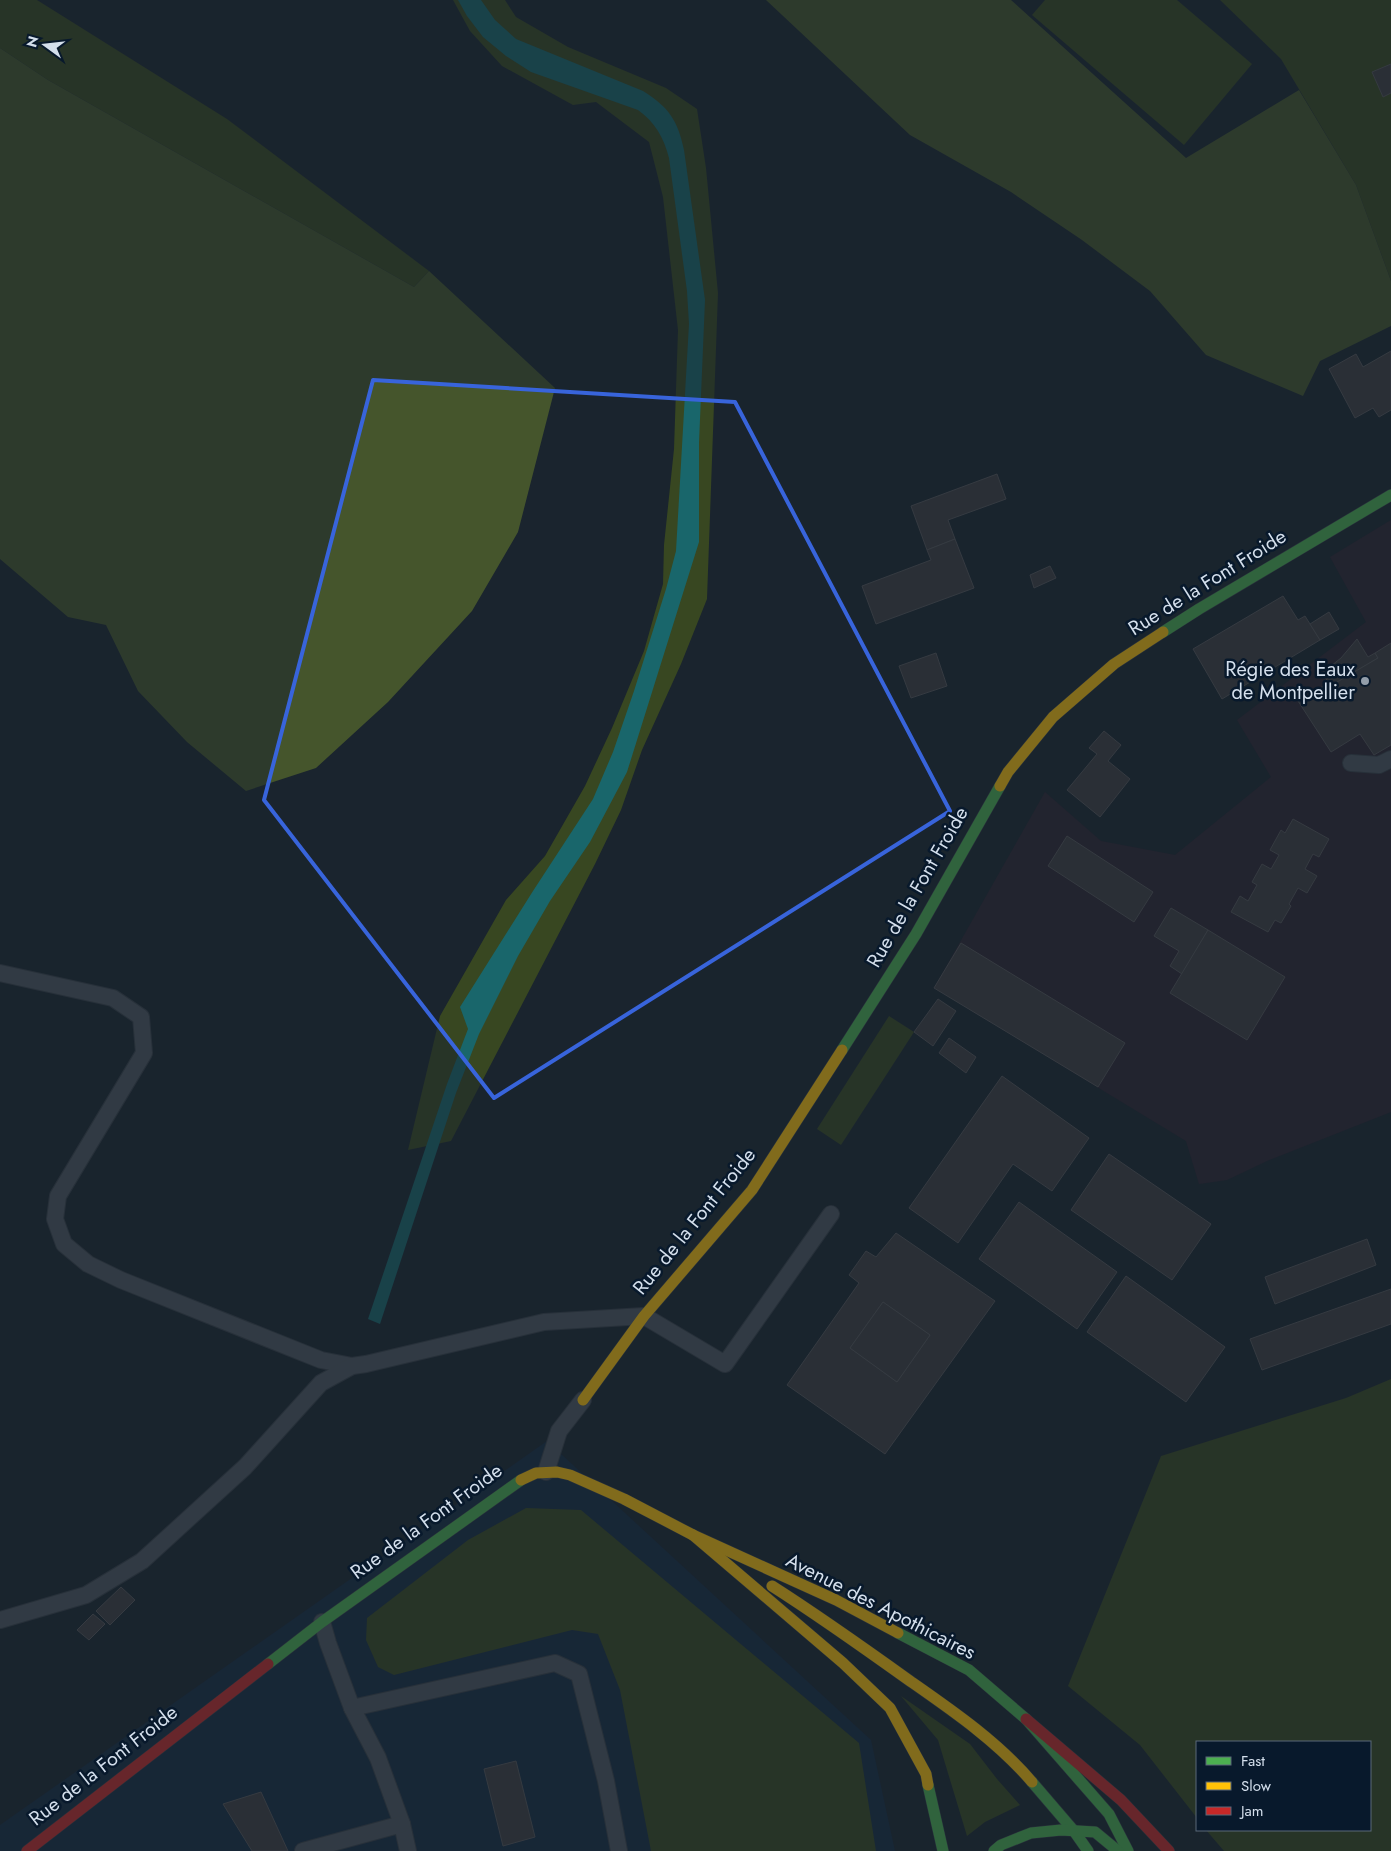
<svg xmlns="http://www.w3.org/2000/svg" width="1391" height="1851" font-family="Jost,sans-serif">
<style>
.built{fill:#162a41}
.industrial{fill:#2e2431}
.green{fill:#384721}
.forest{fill:#45552c}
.water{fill:#19666b}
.building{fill:#3e3d41;stroke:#575559;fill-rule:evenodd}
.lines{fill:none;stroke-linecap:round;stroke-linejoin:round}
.lane-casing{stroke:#383f49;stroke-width:18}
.fast-casing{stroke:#383f49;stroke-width:12}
.slow-casing{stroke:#383f49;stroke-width:12}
.jam-casing{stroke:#383f49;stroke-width:12}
.lane{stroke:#4f565f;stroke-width:16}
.fast{stroke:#4caf50;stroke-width:11}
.slow{stroke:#ffc107;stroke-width:11}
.jam{stroke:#c62828;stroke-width:11}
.marked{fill:none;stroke:#3864db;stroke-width:4;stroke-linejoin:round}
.poi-dot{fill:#939eaa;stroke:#08192c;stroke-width:2}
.labels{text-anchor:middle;stroke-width:5;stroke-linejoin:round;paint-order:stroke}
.street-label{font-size:20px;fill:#d4dfec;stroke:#08192c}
.poi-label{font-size:20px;fill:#d4dfec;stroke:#08192c;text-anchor:end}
</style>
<rect width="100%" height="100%" fill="#1a242e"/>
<!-- built -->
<path class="built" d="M547,1441l324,299 24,111h-895v-26z"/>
<!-- industrial -->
<path class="industrial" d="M1391,520v592l-124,49 -40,19 -28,4 -13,-43 -252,-153 111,-196 56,49 74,14 96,-78 -34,-57 129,-98 -36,-65z"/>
<!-- green -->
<g class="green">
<path d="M0,0h37l190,119 202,152 -15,16 -366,-207 -48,-32z"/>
<path d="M453,0h52l11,17 52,30 98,41 31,21 9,59 12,125 -11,306 -26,65 -39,86 -21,60 -26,54 -144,277 -43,9 32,-134 66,-116 39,-44 40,-70 27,-58 32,-77 19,-67 1,-39 10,-96 4,-119 -15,-133 -14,-55 -53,-40 -23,3 -71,-39 -32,-35z"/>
<path d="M1045,0h132l75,64 -68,81 -152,-130z"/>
<path d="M1220,0h171v281l-35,-96 -75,-126z"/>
<path d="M889,1016l25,16 -73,113 -24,-16z"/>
<path d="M1391,1379v472h-167l-18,-21h164v-88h-173v76l-57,-73 -72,-59 93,-230 185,-58z"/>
<path d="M526,1508l55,2 278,233 17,108h-225l-31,-161 -22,-56 -26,-4 -178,45 -16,-8 -12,-27 1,-22 101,-78z"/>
<path d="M901,1696l69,48 27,35 23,26 -35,17 -18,14 -29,-96z"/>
</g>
<!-- forest -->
<g class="forest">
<path d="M766,0h245l175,158 113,-68 57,95 35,96v45l-71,35 -17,35 -97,-41 -56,-64 -68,-51 -71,-48 -101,-57z"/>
<path d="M0,48l48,32 366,207 15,-16 126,117 -37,144 -46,79 -84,91 -72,66 -70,23 -59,-49 -49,-51 -32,-66 -38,-8 -68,-58z"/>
</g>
<!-- water -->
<path class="water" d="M458,0h23l14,20 21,19 127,52c26,16 35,30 41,59l21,150 -6,143v99l-72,230 -37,70 -40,59 -32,55 -39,78 -23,59 -76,231 -12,-5 79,-235 21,-55 -8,-22 73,-116 60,-92 20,-47 21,-61 32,-102 10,-38 13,-227 -2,-33 -18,-133c-5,-20 -14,-36 -31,-48l-107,-38 -25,-16 -23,-19 -16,-21z"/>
<!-- building -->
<g class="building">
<path d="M1391,64v29l-8,4 -11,-25z"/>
<path d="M1391,351v59l-12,7 -6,-9 -18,10 -26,-49 27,-15 7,13z"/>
<path d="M997,474l9,25 -58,21 7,19 -28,11 -16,-44z"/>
<path d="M955,539l19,49 -98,36 -14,-38 69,-26 -4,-10z"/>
<path d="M1050,566l6,12 -22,10 -4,-13z"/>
<path d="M1283,596l15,24 7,-4 15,24 -98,59 -29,-50z"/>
<path d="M1329,612l10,17 -19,11 -10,-16z"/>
<path d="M1357,639l11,18 7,-4 3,5 -78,46 -2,-3 31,-18 -7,-10 19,-15z"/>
<path d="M1391,643v102l-17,10 -14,-21 -29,18 -31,-48 78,-46 -3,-5z"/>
<path d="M936,653l11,33 -36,12 -12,-32z"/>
<path d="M1104,731l17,14 -13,16 22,18 -30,38 -33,-27 30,-36 -8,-6z"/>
<path d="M1293,819l36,20 -10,18 -6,-3 -8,15 12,7 -10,17 -9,-5 -9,16 2,2 -10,17 -6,-3 -7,12 -37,-20 9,-16 8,5 9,-16 -5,-3 10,-18 9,5 8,-14 -9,-5 11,-20 4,3z"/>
<path d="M1067,836l86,56 -19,30 -86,-56z"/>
<path d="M1171,908l37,22 -26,44 -12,-8 9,-15 -25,-15z"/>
<path d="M1208,930l77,47 -38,63 -77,-47z"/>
<path d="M961,943l164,100 -27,44 -164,-99z"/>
<path d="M938,999l18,12 -23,35 -19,-14z"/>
<path d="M949,1038l27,19 -10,16 -27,-20z"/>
<path d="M1002,1076l87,62 -37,53 -39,-27 -55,79 -49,-35z"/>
<path d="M1109,1154l102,70 -39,56 -101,-70z"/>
<path d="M1019,1202l98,70 -40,57 -98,-70z"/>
<path d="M896,1233l99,68 -110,153 -98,-69 72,-102 -10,-8 17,-24 10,6zM883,1302l47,33 -33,47 -47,-34z"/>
<path d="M1367,1239l9,26 -101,39 -10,-27z"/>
<path d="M1126,1276l99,71 -39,55 -99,-70z"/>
<path d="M1391,1289v35l-129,46 -12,-31z"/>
<path d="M883,1302l47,33 -33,47 -47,-34z"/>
<path d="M121,1587l14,13 -25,25 -14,-14z"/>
<path d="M93,1614l12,10 -16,16 -12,-10z"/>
<path d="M516,1761l19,76 -32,9 -19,-77z"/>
<path d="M261,1792l27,59h-36l-29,-47z"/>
</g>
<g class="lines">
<defs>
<g id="lane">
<path d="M1351,763l28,2 12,-6"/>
<path d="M0,973l113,25 28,19 3,36 -86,143 -3,23 9,25 24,20 33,16 200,80 31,6"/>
<path d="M546,1472l13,-41 24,-31"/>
<path d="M0,1620l86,-25 56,-34 103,-94 76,-84 31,-17 14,-2 178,-42 100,-6 81,48 106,-150"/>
<path d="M322,1622l6,21 24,65 26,50 24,66 6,27"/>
<path d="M352,1708l203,-45 24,11 27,107 13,70"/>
<path d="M303,1851l99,-27"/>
</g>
<g id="fast">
<path d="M1163,632l36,-23 192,-114"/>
<path d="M842,1050l74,-116 84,-148"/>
<path d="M898,1633l71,37 57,49 83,95 19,37"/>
<path d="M268,1664l54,-42 199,-142"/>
<path d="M1032,1782l42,49 14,20"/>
<path d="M928,1785l15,66"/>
<path d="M994,1851l7,-6 30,-12 30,-3 34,2 23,19"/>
</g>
<g id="slow">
<path d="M1000,786l8,-14 45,-55 61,-53 49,-32"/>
<path d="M583,1400l61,-84 108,-126 90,-140"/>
<path d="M521,1480l15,-7 21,-1 13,3 54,24 69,36 143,65 62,33"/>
<path d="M693,1535l150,128 47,45 36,66 2,11"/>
<path d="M772,1586c47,30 92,62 138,95 43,30 88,61 122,101"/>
</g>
<g id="jam">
<path d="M1026,1719l95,81 48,51"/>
<path d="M27,1851l241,-187"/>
</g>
</defs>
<!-- lane casing -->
<use href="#lane" class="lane-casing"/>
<!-- fast casing -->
<use href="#fast" class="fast-casing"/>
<!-- slow casing -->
<use href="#slow" class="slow-casing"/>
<!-- jam casing -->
<use href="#jam" class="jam-casing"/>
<!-- lane -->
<use href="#lane" class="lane"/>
<!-- fast -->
<use href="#fast" class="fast"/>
<!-- slow -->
<use href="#slow" class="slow"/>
<!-- jam -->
<use href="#jam" class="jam"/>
</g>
<!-- marked area -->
<path d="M0 0H1391V1851H0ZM373,380l362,22 215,409 -456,287 -230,-298z" fill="#1a242e" fill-opacity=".55" fill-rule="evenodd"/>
<path class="marked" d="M373,380l362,22 215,409 -456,287 -230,-298z"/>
<!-- markers -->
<circle class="poi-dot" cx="1365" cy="681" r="5"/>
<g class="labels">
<!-- street labels -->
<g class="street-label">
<text transform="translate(1207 582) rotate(-32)" y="7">Rue de la Font Froide</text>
<text transform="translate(917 887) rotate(-60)" y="7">Rue de la Font Froide</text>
<text transform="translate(694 1221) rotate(-51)" y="7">Rue de la Font Froide</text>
<text transform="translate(426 1521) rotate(-36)" y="7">Rue de la Font Froide</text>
<text transform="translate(881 1606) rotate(27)" y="7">Avenue des Apothicaires</text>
<text transform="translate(103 1765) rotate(-38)" y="7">Rue de la Font Froide</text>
</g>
<!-- poi labels -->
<g class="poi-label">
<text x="1355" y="676">Régie des Eaux<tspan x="1355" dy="23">de Montpellier</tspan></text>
</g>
</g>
<!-- legend -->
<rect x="1196" y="1741" width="175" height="90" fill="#08192c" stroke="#5a6879"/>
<rect x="1206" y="1757" width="25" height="8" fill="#4caf50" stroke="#5a6879"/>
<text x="1241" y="1766" font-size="15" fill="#d4dfec">Fast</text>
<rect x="1206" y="1782" width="25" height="8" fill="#ffc107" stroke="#5a6879"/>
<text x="1241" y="1791" font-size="15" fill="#d4dfec">Slow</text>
<rect x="1206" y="1807" width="25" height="8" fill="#c62828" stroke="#5a6879"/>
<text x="1241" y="1816" font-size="15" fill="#d4dfec">Jam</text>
<!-- north arrow -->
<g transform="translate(45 45) rotate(285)" stroke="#08192c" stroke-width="4" paint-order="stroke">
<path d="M0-4L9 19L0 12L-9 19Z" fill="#d4dfec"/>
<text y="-8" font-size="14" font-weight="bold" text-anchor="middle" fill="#d4dfec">N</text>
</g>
</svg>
